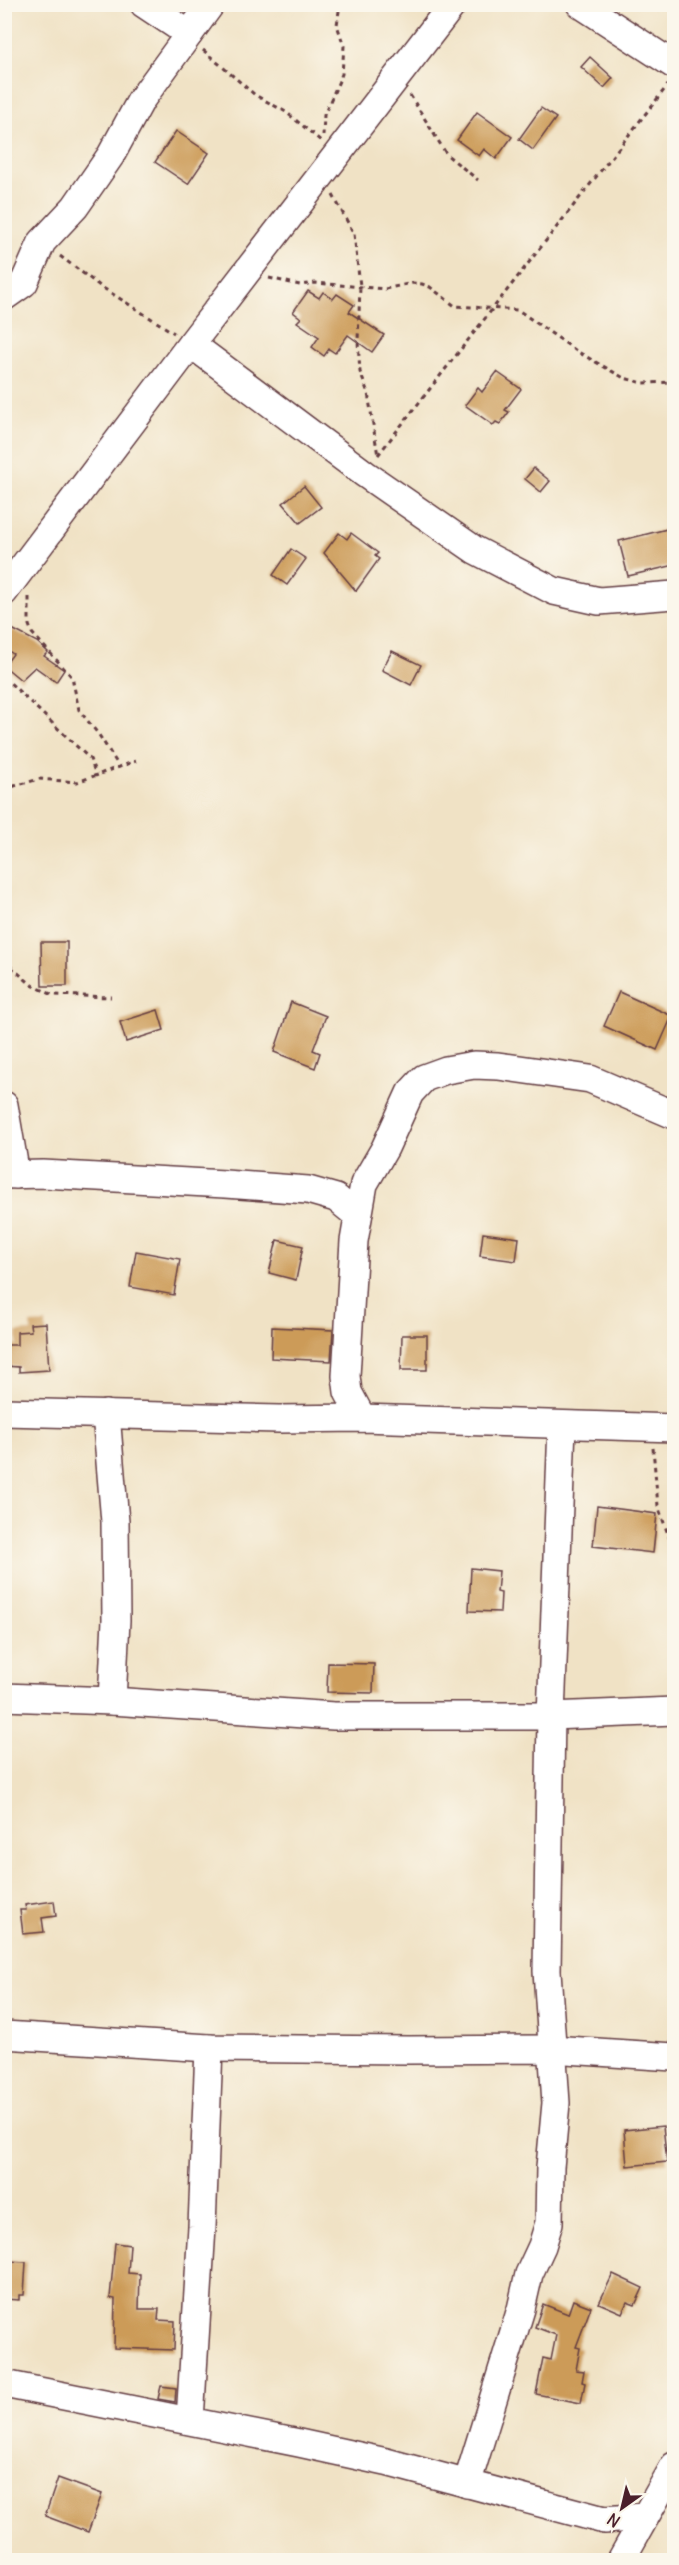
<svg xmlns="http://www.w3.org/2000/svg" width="679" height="2565" font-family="Delius,sans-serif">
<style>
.building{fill:#cc9b58}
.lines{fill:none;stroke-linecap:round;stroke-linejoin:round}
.minor-casing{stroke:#633c42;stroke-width:30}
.path{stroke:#633c42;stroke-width:3;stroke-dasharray:4.5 4.5;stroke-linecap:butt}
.minor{stroke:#fff;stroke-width:27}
</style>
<rect width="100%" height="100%" fill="#fbf7ec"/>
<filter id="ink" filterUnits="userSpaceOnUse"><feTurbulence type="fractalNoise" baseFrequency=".0167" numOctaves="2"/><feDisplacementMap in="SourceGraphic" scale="12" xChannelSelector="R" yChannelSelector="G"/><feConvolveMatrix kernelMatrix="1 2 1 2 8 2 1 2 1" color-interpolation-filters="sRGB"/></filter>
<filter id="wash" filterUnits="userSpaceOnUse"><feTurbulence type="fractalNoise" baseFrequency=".008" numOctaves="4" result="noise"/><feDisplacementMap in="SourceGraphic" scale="24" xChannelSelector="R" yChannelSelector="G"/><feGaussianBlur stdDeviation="1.35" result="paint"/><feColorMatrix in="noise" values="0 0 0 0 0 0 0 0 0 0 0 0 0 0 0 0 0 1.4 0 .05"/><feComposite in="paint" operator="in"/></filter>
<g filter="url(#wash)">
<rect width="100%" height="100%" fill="#f0e2c5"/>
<g id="blocks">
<!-- building -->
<g class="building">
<path d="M590,57l23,21 -9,10 -23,-21z"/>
<path d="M541,108l15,10 -23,32 -14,-11z"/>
<path d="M477,112l35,25 -16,22 -12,-10 -5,7 -22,-16z"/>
<path d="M176,131l33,22 -21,31 -33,-22z"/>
<path d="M308,291l11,7 4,-6 10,7 4,-5 17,11 -5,7 35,23 -12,17 -24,-17 -13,18 -6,-4 -5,7 -12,-9 7,-10 -22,-15 4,-4 -8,-6z"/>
<path d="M497,372l24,17 -16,21 4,2 -9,12 -4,-2 -3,3 -28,-20 13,-17 4,4z"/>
<path d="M534,468l16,13 -9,11 -16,-13z"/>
<path d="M304,486l17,21 -21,16 -17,-20z"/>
<path d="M667,529l8,36 -47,11 -9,-35z"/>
<path d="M339,533l8,6 4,-6 27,20 -3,3 4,3 -23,32 -32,-38z"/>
<path d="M291,549l15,10 -19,26 -14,-10z"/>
<path d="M12,629l25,13 11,10 -4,4 20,14 -8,12 -21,-15 -14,13 -17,-14 9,-12 -9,-6v-10z"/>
<path d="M392,651l29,14 -10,20 -29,-15z"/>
<path d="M41,942h26v44h-25z"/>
<path d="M619,992l53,24 -15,34 -53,-24z"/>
<path d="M291,1002l35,14 -13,34 7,3 -5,15 -41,-16z"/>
<path d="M158,1010l6,20 -38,12 -6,-20z"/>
<path d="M483,1233l36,5 -3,23 -36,-5z"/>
<path d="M277,1240l26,6 -7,34 -27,-7z"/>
<path d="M136,1251l44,8 -6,36 -44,-8z"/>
<path d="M46,1323l3,47 -30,2v-5l-15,-1v-21h13v-13l14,-1 -1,-7z"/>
<path d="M272,1327l61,3 -2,31 -60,-3z"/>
<path d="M402,1335h25v35h-26z"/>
<path d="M597,1506l60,8 -4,39 -60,-7z"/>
<path d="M471,1568l28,3 -2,21 4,1 -1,19 -31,-1z"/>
<path d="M328,1663l46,1 -1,29 -46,-1z"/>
<path d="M54,1901l2,15 -14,2 2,14 -21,2 -3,-24h6l-1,-5z"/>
<path d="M663,2126l4,36 -40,4 -3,-36z"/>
<path d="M115,2243l15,2 -2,28 12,1 -1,35h20l-1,11 17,1 -1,29 -60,-2 1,-49 -5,-1z"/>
<path d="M7,2261l19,1 -2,33h-5v5l-15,-1v-35l3,1z"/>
<path d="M613,2274l30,14 -8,17 -8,-3 -5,11 -23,-10z"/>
<path d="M573,2300l18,7 -15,40 4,1 -4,22 8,1 -2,11 3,1 -4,20 -45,-9 7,-36 8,2 5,-25 -21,-8 8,-23 25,10z"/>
<path d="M161,2386l15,2 -1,14 -17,-3z"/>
<path d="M58,2478l44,16 -14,38 -43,-16z"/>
</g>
</g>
</g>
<g filter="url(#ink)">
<use href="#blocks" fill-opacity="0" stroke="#633c42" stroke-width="1.5"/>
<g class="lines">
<defs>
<g id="minor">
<path d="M144,4l45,30"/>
<path d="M580,4l94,61"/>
<path d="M4,297l20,-14 18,-41 33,-35 36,-52 30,-55 70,-96"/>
<path d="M191,344l174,130 110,76 79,41 45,10 75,-6"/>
<path d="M4,592l187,-248 262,-340"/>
<path d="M4,1105l12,70"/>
<path d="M4,1175l39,-1 182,10 83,6 28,8 22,18"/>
<path d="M4,1412l275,7 83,-1 312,10"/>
<path d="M106,1414l9,108 1,98 -4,81"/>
<path d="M362,1418l-14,-26 -2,-16 8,-135 10,-57 21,-36 25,-55 14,-15 22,-8 28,-5 24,1 92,13 84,36"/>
<path d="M4,1697l108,4 222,15h217l123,-5"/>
<path d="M4,2035l205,13 199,2 143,-1 123,8"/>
<path d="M4,2384l295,59 87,19 218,58 40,-3"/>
<path d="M190,2420l12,-193 7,-179"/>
<path d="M467,2484l54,-175 8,-35 13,-28 7,-23 1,-56 6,-64 -9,-132 4,-255 11,-290"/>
<path d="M621,2560l53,-94"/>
</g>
</defs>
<!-- minor casing -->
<use href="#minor" class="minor-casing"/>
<!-- path -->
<g class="path">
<path d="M203,50l52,45 31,17 35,29"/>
<path d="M410,95l37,60 31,25"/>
<path d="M323,136l1,-21 18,-41 2,-28 -7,-21 3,-21"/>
<path d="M333,195l21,39 6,52 -2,55 2,31 8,21 10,63"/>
<path d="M60,256l40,30 74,47"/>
<path d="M269,278l31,7 16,-2 69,6 27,-6 10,1 8,3 25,19 63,4 60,42 46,26 19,5 31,-1"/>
<path d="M378,455l290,-370"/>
<path d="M29,597v28l3,8 40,44 7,33 20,25 21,33"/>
<path d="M4,677l86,82 7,18"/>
<path d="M4,789l35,-10 38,3 59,-21"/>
<path d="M4,961l28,24 21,10 58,2"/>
<path d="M653,1448l5,58 16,45"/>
</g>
<!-- minor -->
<use href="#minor" class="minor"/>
</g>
</g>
<!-- margin -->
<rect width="679" height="2565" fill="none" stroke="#fbf7ec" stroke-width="24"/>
<!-- north arrow -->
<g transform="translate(622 2508) rotate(214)" stroke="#fbf7ec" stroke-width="4.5" paint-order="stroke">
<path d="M0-4.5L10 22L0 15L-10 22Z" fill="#4a1f2b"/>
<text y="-9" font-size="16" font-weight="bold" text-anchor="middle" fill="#4a1f2b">N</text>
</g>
</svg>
